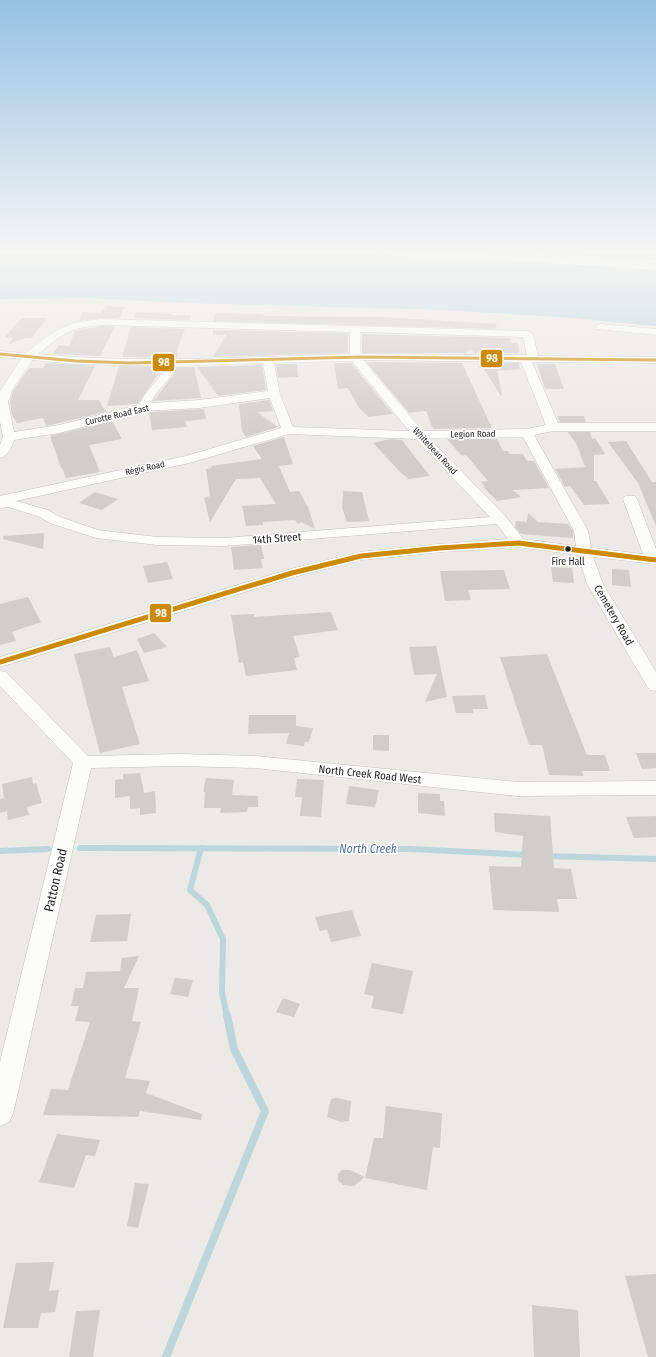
<svg xmlns="http://www.w3.org/2000/svg" width="656" height="1357" font-family="'Fira Sans Condensed',sans-serif">
<style>
.water{fill:#bcd6dc}
.lines{fill:none;stroke-linecap:round;stroke-linejoin:round}
.stream-far1{stroke:#bcd6dc;stroke-width:6}
.stream{stroke:#bcd6dc;stroke-width:8}
.building{fill:#d0cecc}
.minor-casing{stroke:#c3c2c1;stroke-width:1}
.minor{fill:#fcfcfb;fill-rule:evenodd}
.bus-1-far1-casing{stroke:#fff;stroke-width:4.5}
.bus-1-casing{stroke:#fff;stroke-width:8}
.bus-1-far1{stroke:#cc8b06;stroke-width:3}
.bus-1{stroke:#cc8b06;stroke-width:5}
.bus-dot{fill:#1e1e1e;stroke:#fff;stroke-width:1.5}
.labels{text-anchor:middle;stroke-width:3.5;stroke-linejoin:round;paint-order:stroke}
.far-street-label{font-size:9px;fill:#1e1e1e;stroke:#fff}
.bus-label{font-size:10px;fill:#1e1e1e;stroke:#fff}
.street-label{font-size:11px;fill:#1e1e1e;stroke:#fff}
.water-label{font-size:12px;font-style:italic;fill:#4f769e;stroke:#fff}
.near-street-label{font-size:13px;fill:#1e1e1e;stroke:#fff}
.line-badge{stroke:#fff;stroke-width:1.5}
.badge-label{font-size:11px;text-anchor:middle;font-weight:bold;fill:#fff}
</style>
<rect width="100%" height="100%" fill="#eceae7"/>
<!-- water -->
<g class="water">
<path d="M74,252c194,1 388,2 582,17v57l-97,-9 -118,-7 -254,-7 -101,-5 -86,1v-46z"/>
<path d="M520,252h136v8z"/>
</g>
<g class="lines">
<!-- stream-far1 -->
<g class="stream-far1">
<path d="M80,848l330,1 119,6"/>
<path d="M201,848l-11,42 17,15 16,34 -1,54 5,23"/>
<path d="M0,851l48,-2"/>
<path d="M546,856l110,3"/>
</g>
<!-- stream -->
<path class="stream" d="M166,1357l99,-246 -31,-62 -7,-34"/>
</g>
<!-- building -->
<g class="building">
<path d="M106,306l19,1 -6,11h-17l-23,3 3,-9 19,1z"/>
<path d="M136,312l36,2v1h19l-2,5 -55,-2z"/>
<path d="M214,313l44,1 6,1v1l118,1 115,7 -2,5 -281,-8z"/>
<path d="M22,318h26l-17,20h-6l-16,6 4,-6 -8,-1z"/>
<path d="M102,326l13,1 -15,29 -47,-2 6,-9 10,1 6,-15z"/>
<path d="M131,327l54,2 -7,18 -1,11 -55,-1z"/>
<path d="M213,330l135,3v20l-135,4 13,-22h-13z"/>
<path d="M362,334l148,4 1,5h7l1,10h-45l-3,-4 -6,4h-103z"/>
<path d="M366,362l96,1 30,65 -59,1 -7,-18 -17,2z"/>
<path d="M46,363l49,3 -17,34h21l7,12 -60,14 -3,-8 -26,5 -5,-8 -2,-13 3,-11 16,-23h14z"/>
<path d="M334,363h17l42,51 -24,3 -10,-9 -11,-20 -10,1z"/>
<path d="M480,363h39l1,6 -23,2 5,24 -1,1z"/>
<path d="M276,364h21l1,13 -20,1z"/>
<path d="M537,364h18l9,25h-19z"/>
<path d="M262,365l4,25 -48,6 -21,-29z"/>
<path d="M119,366l44,1 -25,37 -31,2z"/>
<path d="M177,367h17l7,31 -48,3 19,-24z"/>
<path d="M269,400l4,11 -16,1 21,15 -32,10 -4,-6 -3,-27z"/>
<path d="M204,409l2,10 -21,2 2,6 -35,3 -3,-18z"/>
<path d="M557,416h27l2,6h-26z"/>
<path d="M112,421l10,18 -33,6 11,27 -34,6 -4,-10h-1l-11,-32z"/>
<path d="M568,432h22l2,7 3,-1 10,16 -11,1v26h2l14,23 -26,1 -14,-19 -5,1 -10,-18 30,-2 -8,-22z"/>
<path d="M284,437l9,27 -14,2 11,26 9,-1 9,16 7,22 -14,-7 -3,2 -3,-4 -32,2v3l-17,1 -4,-20 34,-2 -16,-26 -24,1 -26,43 -6,-24 6,-2 -4,-27 6,-1 -1,-2 51,-7 -9,-13z"/>
<path d="M390,439l12,1 28,36 -21,3 -8,-6 -28,-30z"/>
<path d="M447,439h50l6,12h5l1,3h14l4,7h7l15,27 -36,2 8,7 -24,4 -14,-14h2l-4,-5 7,-1 -22,-26 -4,1z"/>
<path d="M626,441l26,41h4v44l-18,-43 -30,-41z"/>
<path d="M343,491l19,1 7,29 -22,1 -5,-15z"/>
<path d="M95,492l23,7 -16,11 -23,-7z"/>
<path d="M528,513l10,9 30,2 5,7v7l-52,-4 -6,-7 1,-6 11,1z"/>
<path d="M44,533l-1,16 -40,-10v-3z"/>
<path d="M261,545l3,14h-3l2,9 -29,2 -3,-23z"/>
<path d="M167,562l6,17 -25,4 -5,-17z"/>
<path d="M551,567l21,1 2,15 -21,-1z"/>
<path d="M612,569l17,1 2,17 -19,-2z"/>
<path d="M504,570l6,19 -42,1 3,10 -26,1 -5,-30z"/>
<path d="M28,597l13,25 -29,10 4,9 -16,4v-41z"/>
<path d="M331,612l7,18 -45,6 7,21 -6,1 3,12 -51,6 -3,-14 -4,1 -8,-48 23,-1v3z"/>
<path d="M154,633l13,14 -23,6 -7,-14z"/>
<path d="M436,646l11,51 -22,5 12,-28 -23,1 -5,-28z"/>
<path d="M110,647l4,10 23,-7 12,31 -27,6 18,57 -40,9 -26,-99z"/>
<path d="M547,654l40,101h18l5,16h-28l1,5 -34,-1 -7,-30h-13l-29,-88z"/>
<path d="M485,695l3,14h-15v4h-17l-4,-17z"/>
<path d="M249,715h47v11l17,2 -4,14h-4l-1,4 -18,-2 3,-11 -41,1z"/>
<path d="M373,735h16v16l-16,-1z"/>
<path d="M636,753h20v15l-14,1z"/>
<path d="M140,773l4,20 11,-2 1,22 -16,2v-7l-10,1v-13l-15,2v-18l8,-1v-5z"/>
<path d="M32,777l1,7 3,-1 6,20 -15,4 2,8 -21,5 -1,-9 -7,2v-14l4,-1 -2,-14z"/>
<path d="M206,778l28,2 -2,15 26,1v11h-10l-1,5 -27,1 1,-5h-17l1,-16h-2z"/>
<path d="M297,779l27,1 -3,37 -21,-1 2,-19h-7z"/>
<path d="M349,786l30,4 -4,17 -29,-3z"/>
<path d="M418,793l22,1v7h4l1,15 -27,-3z"/>
<path d="M494,813l56,3 4,52 17,1 6,30h-20l2,13 -66,-2 -4,-44 32,1 2,-31 -28,-4z"/>
<path d="M656,816v21l-22,1 -8,-21z"/>
<path d="M352,910l9,26 -30,6 -4,-12 -7,1 -5,-14z"/>
<path d="M131,914l-4,27 -37,1 6,-27z"/>
<path d="M139,956l-15,32h15l-7,33 9,1 -16,56 25,3 -4,12 56,21 -1,6 -61,-9 -2,6 -95,-2 8,-26 17,1 22,-68 -15,-1 4,-15h-8l4,-18h8l3,-16 34,-1 2,-13z"/>
<path d="M372,963l41,8 -10,43 -32,-6 3,-12 -10,-2z"/>
<path d="M175,978l18,2 -5,17 -18,-3z"/>
<path d="M283,998l17,6 -6,13 -18,-5z"/>
<path d="M337,1098l14,3 -2,20 -8,1 -14,-5 4,-18z"/>
<path d="M386,1106l56,7 -2,35 -7,-1 -6,43 -62,-12 9,-40h9z"/>
<path d="M57,1134l43,6 -5,16 -9,-1 -12,33 -35,-6z"/>
<path d="M342,1170h8l15,7 -11,9 -11,-1 -5,-5v-6z"/>
<path d="M135,1183l14,1 -11,44 -11,-2z"/>
<path d="M54,1262l-5,29 10,-1 -4,22 -14,1 -3,15h-35l13,-65z"/>
<path d="M656,1274v83h-8l-23,-81z"/>
<path d="M532,1305l46,5 2,47h-46z"/>
<path d="M100,1310l-7,47h-24l7,-46z"/>
</g>
<g class="lines">
<defs>
<g id="minor">
<path d="M380,252c92,0 184,6 276,12v6l-156,-10 -116,-5z"/>
<path d="M102,319l426,12 5,3 5,22 118,1v6l-124,-1 26,61h98v8h-103l-19,4 54,96 3,17 52,6 -20,-55 2,-3h10l2,3 19,50v15l-63,-7 10,27 53,88v19l-6,-1 -3,-4 -60,-102 -9,-29 -60,-8 -78,5 -79,8 -64,16 -297,91v-10l287,-87 74,-18 79,-8 68,-5 -11,-15 -273,22 -67,-1 -61,-7 -46,-15 -12,-7 -30,-9 -8,1v-12l186,-40 95,-28 -11,-30 -71,10 -55,3 -85,22 -45,7c-2,7 -6,16 -14,18v-13l3,-8 -3,-15v-31l21,-32 -21,-2v-6l26,2c30,-24 36,-30 76,-34zM102,325l248,7v22c-104,3 -208,10 -312,0 26,-21 30,-26 64,-29zM360,332l163,5 4,18 -167,-1zM32,360l44,4 89,2c-5,15 -20,24 -26,39l-80,20 -45,7 -6,-30 4,-12zM363,360l158,2 25,63 -19,4 -105,2zM352,361l57,70 -116,-4 -13,-33 -6,-31zM263,363l5,28 -69,9 -48,3c5,-14 20,-22 25,-37zM289,434l127,5 74,78 -266,21 -67,-1 -59,-7 -38,-13 -12,-7 -32,-9 173,-38zM523,437l51,94 2,15 -53,-7 -17,-22 -77,-79z"/>
<path d="M601,324l55,5v6l-59,-6 -1,-2 1,-2z"/>
<path d="M0,671l6,1 82,84 91,-2 76,2 262,26 139,-1v14l-139,1 -262,-28 -76,-2 -88,2 -78,346 -4,8 -9,4v-64l73,-299 -73,-77z"/>
</g>
</defs>
<!-- minor casing -->
<use href="#minor" class="minor-casing"/>
<!-- minor -->
<use href="#minor" class="minor"/>
<defs>
<path id="bus-1-far1" d="M0,354l76,7 54,2 231,-6 295,3"/>
<path id="bus-1" d="M0,662l292,-89 69,-17 79,-8 78,-5 138,17"/>
</defs>
<!-- bus-1-far1 casing -->
<use href="#bus-1-far1" class="bus-1-far1-casing"/>
<!-- bus-1 casing -->
<use href="#bus-1" class="bus-1-casing"/>
<!-- bus-1-far1 -->
<use href="#bus-1-far1" class="bus-1-far1"/>
<!-- bus-1 -->
<use href="#bus-1" class="bus-1"/>
</g>
<!-- sky -->
<linearGradient id="sky" x2="0" y2="1"><stop stop-color="#96c2e3"/><stop offset="0.57" stop-color="#f6f6f4"/><stop offset="1" stop-color="#f6f6f4" stop-opacity="0"/></linearGradient>
<rect width="656" height="442" fill="url(#sky)"/>
<!-- markers -->
<circle class="bus-dot" cx="568" cy="549" r="3.5"/>
<g class="labels">
<!-- far-street labels -->
<g class="far-street-label">
<text transform="translate(117 415) rotate(-13)" y="3">Curotte Road East</text>
<text transform="translate(473 434) rotate(-1)" y="3">Legion Road</text>
<text transform="translate(435 451) rotate(47)" y="3">Whitebean Road</text>
<text transform="translate(145 468) rotate(-12)" y="3">Régis Road</text>
</g>
<!-- bus labels -->
<g class="bus-label">
<text x="568" y="565">Fire Hall</text>
</g>
<!-- street labels -->
<g class="street-label">
<text transform="translate(277 538) rotate(-4)" y="4">14th Street</text>
<text transform="translate(614 615) rotate(60)" y="4">Cemetery Road</text>
<text transform="translate(370 774) rotate(6)" y="4">North Creek Road West</text>
</g>
<!-- water labels -->
<g class="water-label">
<text x="368" y="853">North Creek</text>
</g>
<!-- near-street labels -->
<g class="near-street-label">
<text transform="translate(55 880) rotate(-77)" y="5">Patton Road</text>
</g>
</g>
<g class="line-badge">
<rect x="480" y="349" width="23" height="19" rx="4" fill="#cc8b06"/>
<rect x="152" y="353" width="23" height="19" rx="4" fill="#cc8b06"/>
<rect x="149" y="603" width="23" height="20" rx="4" fill="#cc8b06"/>
</g>
<g class="badge-label">
<text x="492" y="362">98</text>
<text x="164" y="366">98</text>
<text x="161" y="617">98</text>
</g>
</svg>
